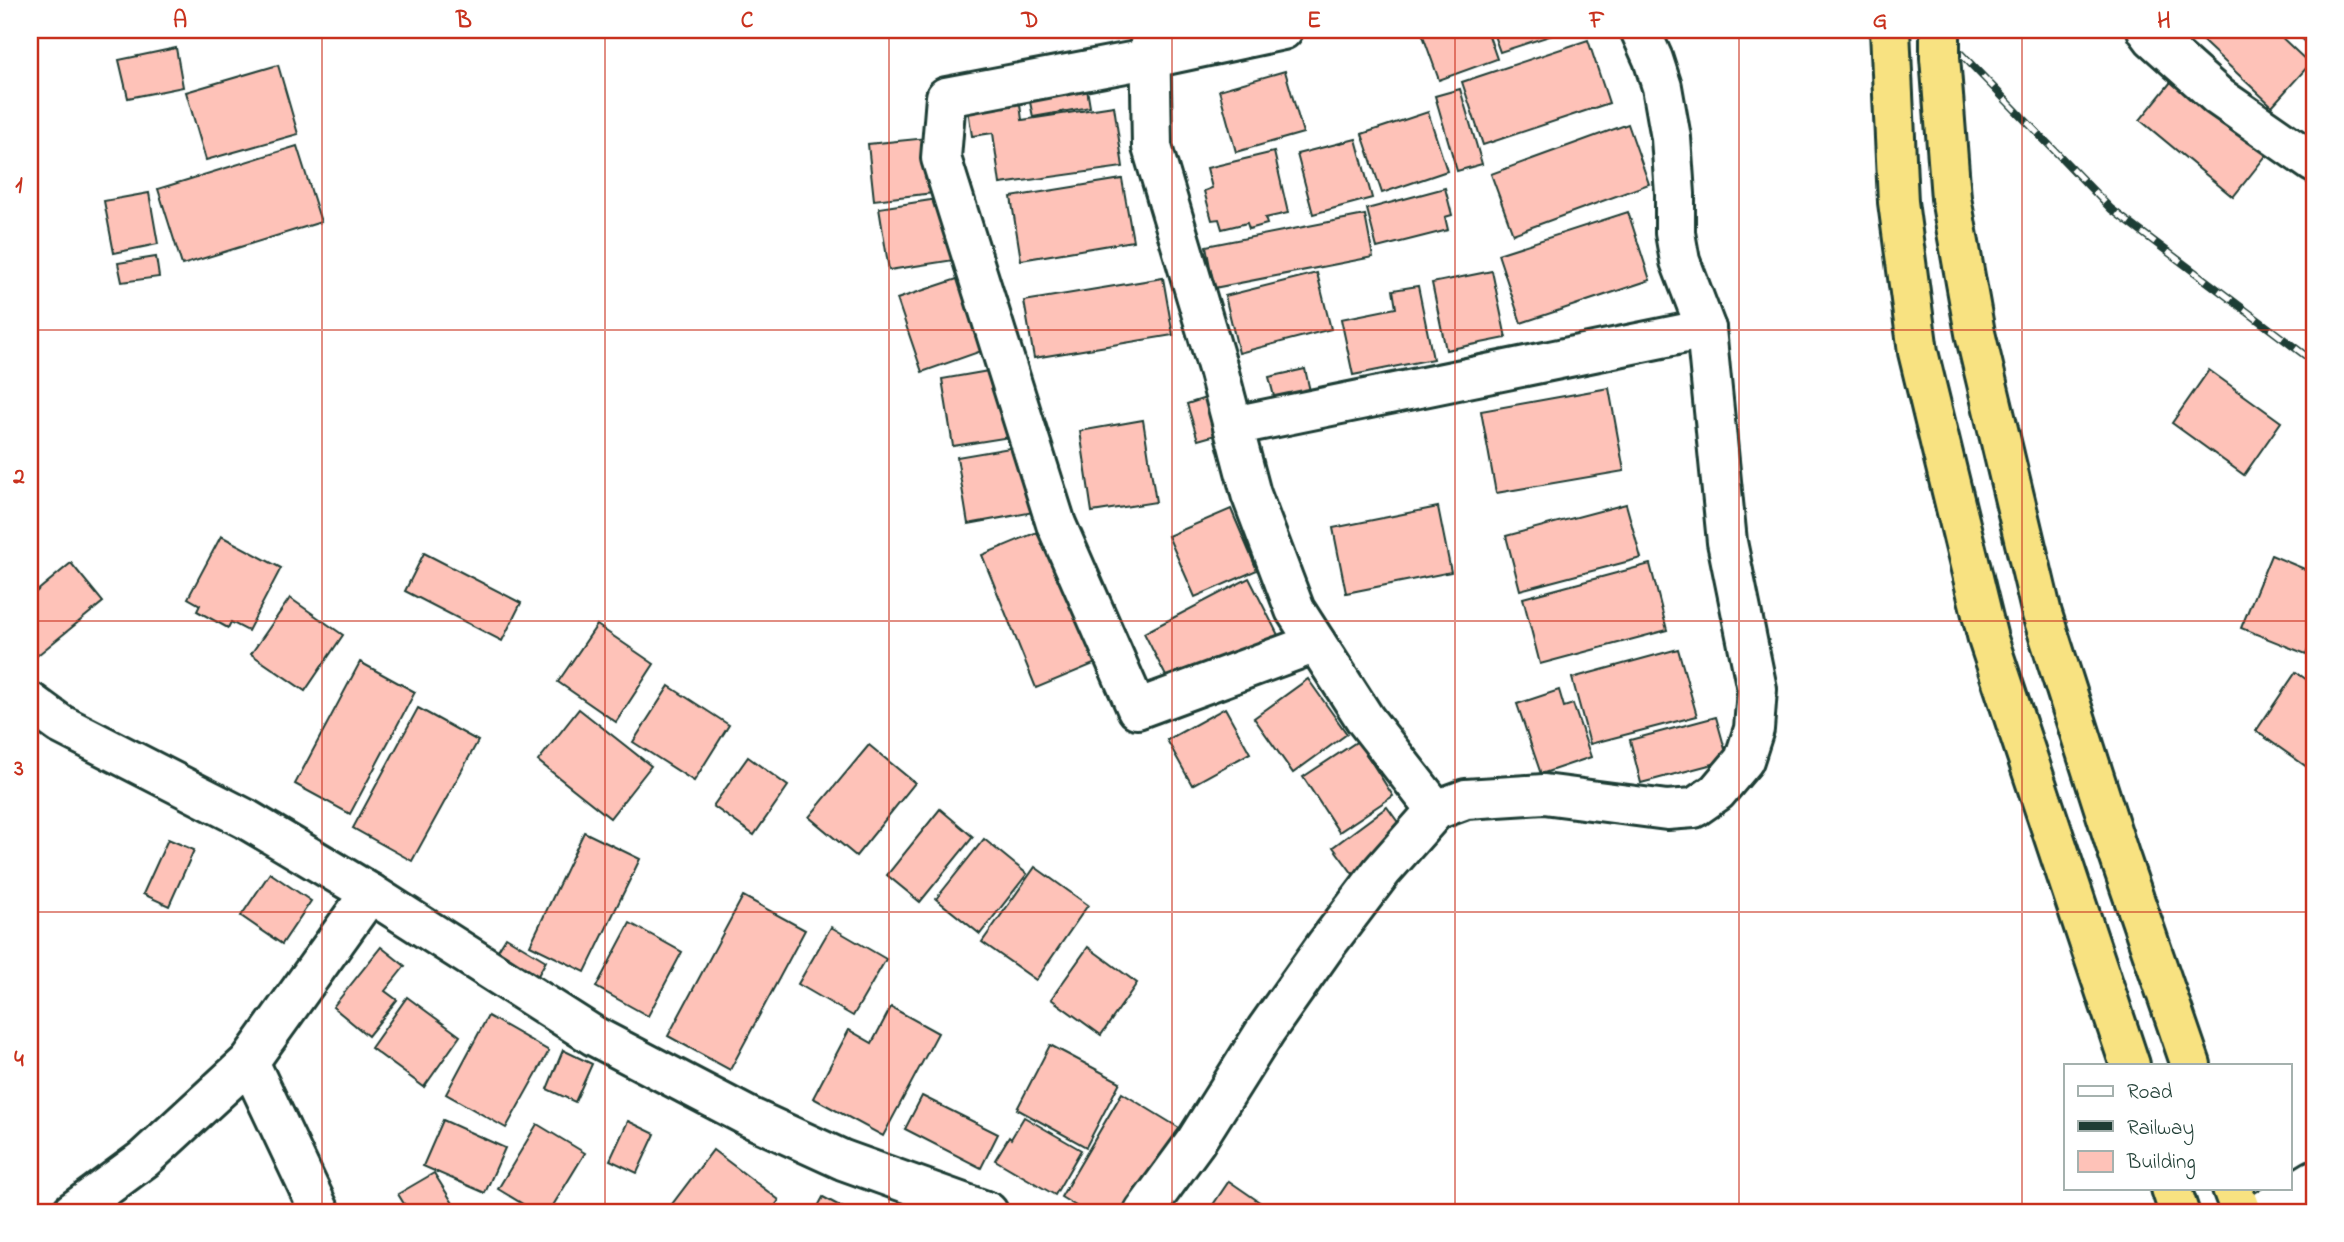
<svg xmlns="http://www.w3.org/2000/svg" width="2344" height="1242" font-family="'Indie Flower',sans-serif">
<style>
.building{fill:#fec2b8;stroke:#1f3d34;stroke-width:2}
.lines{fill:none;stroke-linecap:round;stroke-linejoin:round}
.minor-casing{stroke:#1f3d34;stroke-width:44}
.trunk-casing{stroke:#1f3d34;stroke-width:44}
.minor{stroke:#fff;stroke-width:38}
.trunk{stroke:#f8e281;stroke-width:38}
.rail-casing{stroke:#1f3d34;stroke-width:8}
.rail{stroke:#fff;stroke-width:5;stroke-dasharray:16;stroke-linecap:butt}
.trunk-bridge-casing{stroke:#1f3d34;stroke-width:44;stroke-linecap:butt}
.trunk-bridge{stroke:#f8e281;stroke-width:38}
.grid{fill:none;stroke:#c8321e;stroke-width:2;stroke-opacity:0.55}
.neatline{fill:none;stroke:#c8321e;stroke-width:2.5}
.grid-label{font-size:23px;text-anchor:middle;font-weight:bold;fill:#c8321e}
</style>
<rect width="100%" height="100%" fill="#fff"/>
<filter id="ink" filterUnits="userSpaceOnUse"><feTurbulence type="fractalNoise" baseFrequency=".0143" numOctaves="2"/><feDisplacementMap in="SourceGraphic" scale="14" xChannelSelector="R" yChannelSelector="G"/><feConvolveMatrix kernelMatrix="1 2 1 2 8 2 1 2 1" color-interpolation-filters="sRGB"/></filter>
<g filter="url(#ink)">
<!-- building -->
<g class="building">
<path d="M1421,30h66l10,29 -58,21z"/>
<path d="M1492,30h76l-68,22z"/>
<path d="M2191,30h83l36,34 -38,42z"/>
<path d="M2293,30h21v20z"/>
<path d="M1588,40l21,63 -126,42 -21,-63z"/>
<path d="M176,48l7,39 -55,11 -9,-38z"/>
<path d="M278,65l20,69 -92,26 -20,-68z"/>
<path d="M1285,71l18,62 -67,19 -17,-62z"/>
<path d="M2179,72l93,76 -39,49 -93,-77z"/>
<path d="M1086,83l4,24 -57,10 -5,-25z"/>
<path d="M1460,89l22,75 -25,7 -22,-75z"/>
<path d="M1019,96l3,24 92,-14 9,61 -123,17 -7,-51 -21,3 -5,-33z"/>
<path d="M1428,112l19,59 -65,22 -20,-59z"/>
<path d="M1628,124l21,60 -136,50 -22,-60z"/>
<path d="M927,138l6,55 -59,7 -6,-56z"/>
<path d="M1356,139l16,59 -59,16 -16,-60z"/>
<path d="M297,146l24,76 -139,43 -24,-76z"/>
<path d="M1274,152l14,61 -23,5 2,6 -18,5 -2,-6 -25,6 -3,-10 -7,1 -8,-29 8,-3 -5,-20z"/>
<path d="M1122,179l11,62 -112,19 -10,-63z"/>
<path d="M1445,188l7,27 -7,2 3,13 -71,18 -10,-39z"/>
<path d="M149,193l9,51 -44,9 -10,-52z"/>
<path d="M944,198l10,62 -65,10 -10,-62z"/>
<path d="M1628,212l22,68 -129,43 -23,-69z"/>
<path d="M1365,215l8,42 -159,31 -8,-42z"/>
<path d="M156,257l3,20 -37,5 -4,-19z"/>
<path d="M1492,271l14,67 -60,12 -14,-67z"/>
<path d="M1317,273l14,56 -92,24 -14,-57z"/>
<path d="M966,276l24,72 -68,24 -25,-73z"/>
<path d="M1163,278l10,57 -139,23 -10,-57z"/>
<path d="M1418,286l15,73 -80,16 -12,-56 55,-11 -3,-18z"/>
<path d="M1000,369l10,68 -57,9 -11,-67z"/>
<path d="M1305,369l7,31 -35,8 -8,-31z"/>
<path d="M2209,370l72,52 -37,53 -72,-52z"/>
<path d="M1609,388l15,83 -128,22 -15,-82z"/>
<path d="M1215,395l11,37 -28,8 -11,-36z"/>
<path d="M1143,420l13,82 -64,10 -12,-81z"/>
<path d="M1028,445l11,66 -71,13 -11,-67z"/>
<path d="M1626,504l15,54 -121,32 -14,-54z"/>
<path d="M1438,507l13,65 -105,21 -13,-65z"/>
<path d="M1231,509l26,61 -62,27 -27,-61z"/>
<path d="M1047,528l54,133 -65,27 -54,-133z"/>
<path d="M221,536l60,32 -33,63 -17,-9 -3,6 -31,-17 3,-6 -12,-7z"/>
<path d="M424,553l97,50 -19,38 -97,-50z"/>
<path d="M2271,555l43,18v60l-8,21 -65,-26z"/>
<path d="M71,563l32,39 -70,57 -3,-3v-59z"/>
<path d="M1650,564l17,66 -127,34 -17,-66z"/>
<path d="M1249,578l29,57 -105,55 -29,-57z"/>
<path d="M290,598l53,37 -38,56 -54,-37z"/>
<path d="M597,625l57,39 -38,58 -58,-40z"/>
<path d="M1678,649l19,67 -107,28 -18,-66z"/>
<path d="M360,662l55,30 -65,122 -55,-30z"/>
<path d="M2296,672l18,13v87l-58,-41z"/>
<path d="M1308,679l39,55 -54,39 -39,-55z"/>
<path d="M669,686l60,39 -35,56 -61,-39z"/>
<path d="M1559,690l5,17 9,-3 18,53 -50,17 -24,-70z"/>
<path d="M418,708l60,33 -66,120 -59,-33z"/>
<path d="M1225,708l25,45 -58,32 -25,-45z"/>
<path d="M579,709l72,57 -41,52 -72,-57z"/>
<path d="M1716,717l12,43 -87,23 -11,-43z"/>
<path d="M1358,741l35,55 -54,36 -36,-55z"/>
<path d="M869,745l46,38 -59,73 -47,-39z"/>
<path d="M748,757l40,29 -34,49 -41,-29z"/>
<path d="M1387,807l20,28 -54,39 -20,-27z"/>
<path d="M940,809l33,28 -53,65 -33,-27z"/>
<path d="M584,832l56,27 -55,113 -55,-27z"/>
<path d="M168,839l26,11 -25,56 -26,-12z"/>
<path d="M984,839l43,35 -47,60 -44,-35z"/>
<path d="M1035,867l53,38 -52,75 -54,-38z"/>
<path d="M270,873l41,28 -29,43 -41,-28z"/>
<path d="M743,896l62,34 -75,140 -62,-34z"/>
<path d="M630,923l52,29 -34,64 -52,-29z"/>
<path d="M831,927l55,32 -33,57 -55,-32z"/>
<path d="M506,937l40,24 -15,27 -41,-25z"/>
<path d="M381,947l24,19 -20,25 12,9 -29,36 -35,-29z"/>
<path d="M1088,947l49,36 -36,52 -50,-36z"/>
<path d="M407,997l53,39 -36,51 -53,-39z"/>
<path d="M891,1007l47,26 -55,103 -70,-38 36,-68 23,13z"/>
<path d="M488,1016l61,35 -43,77 -60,-34z"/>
<path d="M1050,1045l70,37 -34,65 -69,-38z"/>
<path d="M563,1050l29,14 -17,38 -28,-13z"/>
<path d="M1122,1093l59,36 -50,83h-45l-25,-15z"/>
<path d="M922,1096l76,38 -17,34 -76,-39z"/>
<path d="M1024,1117l57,33 -26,45 -60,-35 14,-23 2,2z"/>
<path d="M443,1120l62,28 -20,45 -62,-27z"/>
<path d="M628,1121l27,13 -18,39 -27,-13z"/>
<path d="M537,1124l48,29 -36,59h-13l-38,-23z"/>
<path d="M713,1150l66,50 -8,12h-105z"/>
<path d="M434,1173l20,32 -13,7h-32l-11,-18z"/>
<path d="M1229,1181l45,31h-66z"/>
<path d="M823,1197l28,15h-36z"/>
</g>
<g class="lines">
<defs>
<g id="minor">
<path d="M1150,30l2,117 66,222 33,125 44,116 70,109 71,91"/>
<path d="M1283,30l-131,28 -206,39 -5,61 115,366 81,185 179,-66"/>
<path d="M2147,30l6,8 66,59 95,66"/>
<path d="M1233,426l473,-97"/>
<path d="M30,702l30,22 186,95 124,74 224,143 155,81 94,43 145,52"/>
<path d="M249,1062l71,150"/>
<path d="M72,1212l72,-53 105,-97 121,-169"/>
<path d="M1144,1212l52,-71 70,-111 60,-85 56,-74 54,-61 30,-11 78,-5 123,16 27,-2 23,-16 27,-32 10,-31 3,-40 -30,-147 -21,-213 -26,-68 -5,-28v-39l-4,-56 -9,-51 -9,-28 -13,-29"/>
<path d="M2262,1212l52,-32"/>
</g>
<g id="trunk">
<path d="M1890,30l8,172 20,150 70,287 142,426"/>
<path d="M1940,57l11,141 24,135 67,281 77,241 72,210"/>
<path d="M2171,1188l8,24"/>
<path d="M2232,1188l9,24"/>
</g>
</defs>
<!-- minor casing -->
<use href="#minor" class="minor-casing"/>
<!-- trunk casing -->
<use href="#trunk" class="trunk-casing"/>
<!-- minor -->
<use href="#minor" class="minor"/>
<!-- trunk -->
<use href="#trunk" class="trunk"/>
<defs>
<path id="rail" d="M1938,30l173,179 203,153"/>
</defs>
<!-- rail casing -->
<use href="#rail" class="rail-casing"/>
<!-- rail -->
<use href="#rail" class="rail"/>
<defs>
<path id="trunk-bridge" d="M1940,30v27"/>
</defs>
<!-- trunk-bridge casing -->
<use href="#trunk-bridge" class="trunk-bridge-casing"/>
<!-- trunk-bridge -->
<use href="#trunk-bridge" class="trunk-bridge"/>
</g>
</g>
<!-- grid -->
<path class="grid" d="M322,30v1182M605,30v1182M889,30v1182M1172,30v1182M1455,30v1182M1739,30v1182M2022,30v1182M30,330h2284M30,621h2284M30,912h2284"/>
<!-- margin -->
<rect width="2344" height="1242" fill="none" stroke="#fff" stroke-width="77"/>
<!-- legend -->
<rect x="2064" y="1064" width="228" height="126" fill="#ffffff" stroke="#a5b1ae" stroke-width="2"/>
<rect x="2078" y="1086" width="35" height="10" fill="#ffffff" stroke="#a5b1ae" stroke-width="2"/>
<text x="2127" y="1098" font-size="21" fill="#1f3d34">Road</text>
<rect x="2078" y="1121" width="35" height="10" fill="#1f3d34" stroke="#a5b1ae" stroke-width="2"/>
<text x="2127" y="1134" font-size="21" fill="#1f3d34">Railway</text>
<rect x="2078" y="1151" width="35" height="21" fill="#fec2b8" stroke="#a5b1ae" stroke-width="2"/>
<text x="2127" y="1168" font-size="21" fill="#1f3d34">Building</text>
<rect x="38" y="38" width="2268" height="1166" class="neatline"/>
<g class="grid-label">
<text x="180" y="27">A</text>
<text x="464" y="27">B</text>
<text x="747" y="27">C</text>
<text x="1030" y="27">D</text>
<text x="1314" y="27">E</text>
<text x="1597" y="27">F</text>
<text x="1880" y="27">G</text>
<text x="2164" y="27">H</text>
<text x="19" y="192">1</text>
<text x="19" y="483">2</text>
<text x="19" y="775">3</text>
<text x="19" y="1066">4</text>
</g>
</svg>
